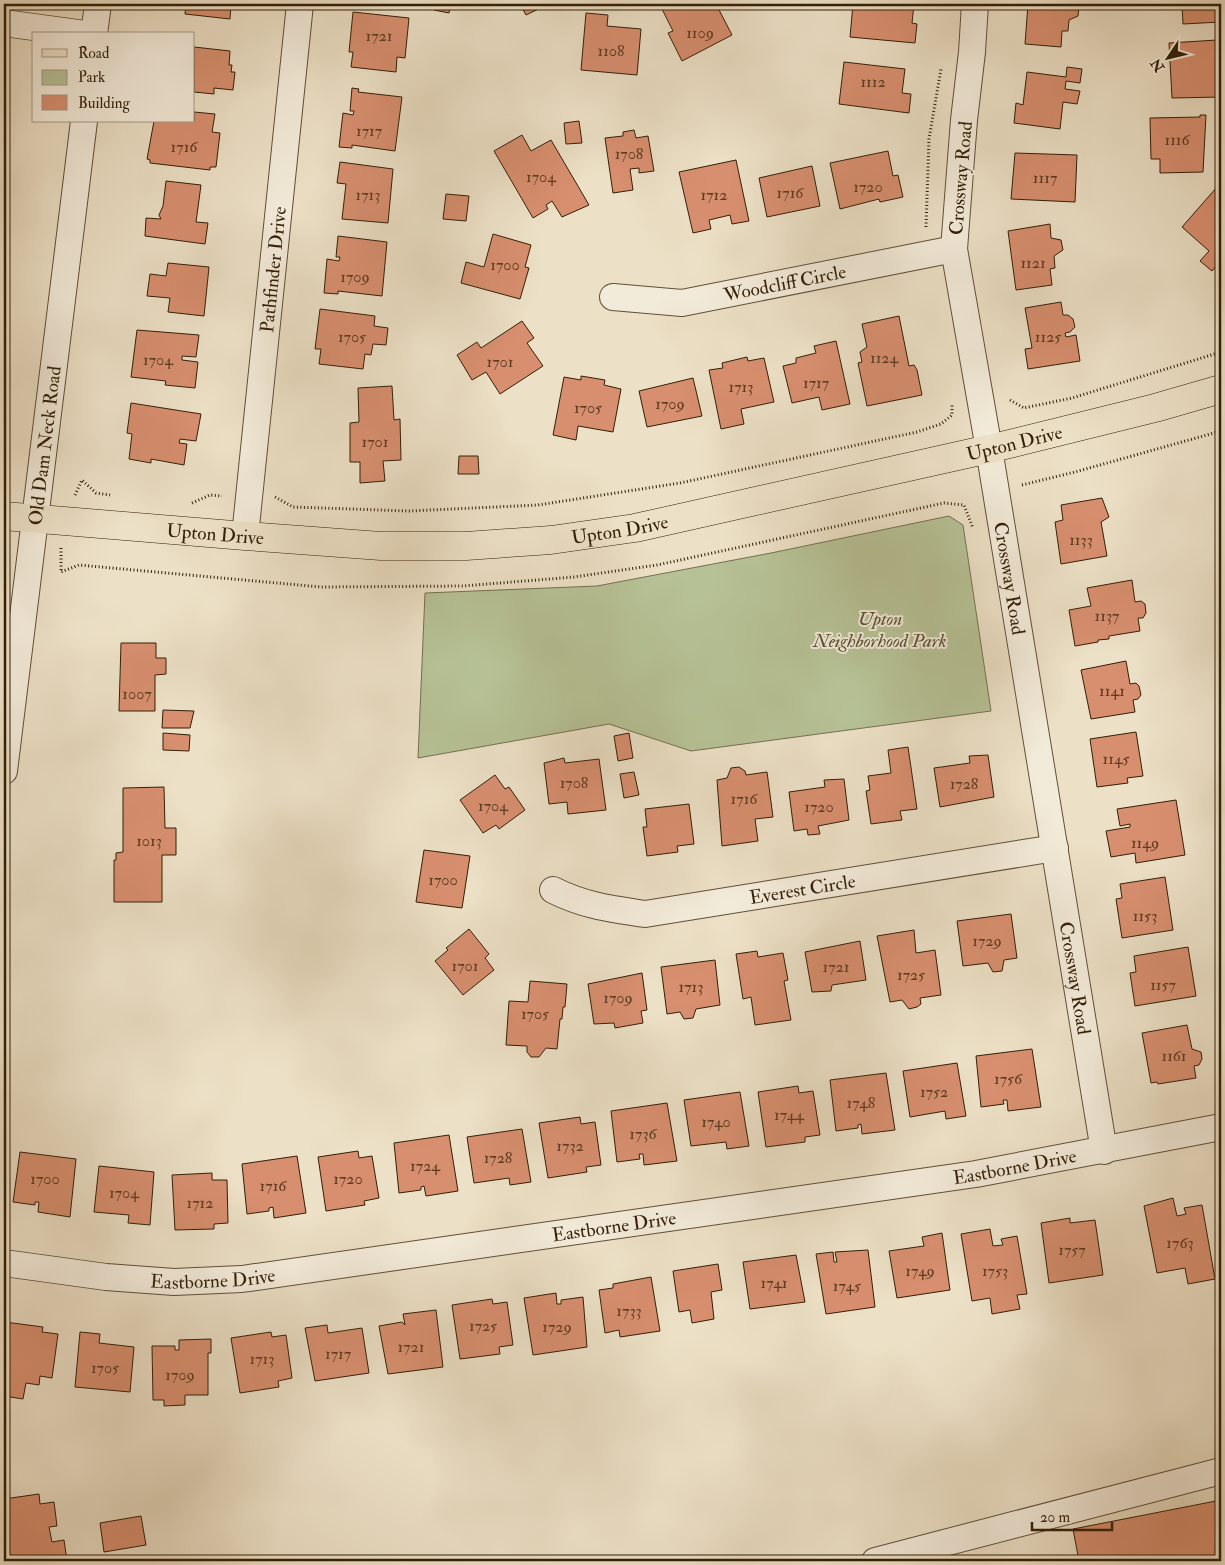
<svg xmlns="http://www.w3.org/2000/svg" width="1225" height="1565" font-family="'IM FELL Double Pica',serif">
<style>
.green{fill:#b6c296;stroke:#74704e}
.building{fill:#d88f6f;stroke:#321f07}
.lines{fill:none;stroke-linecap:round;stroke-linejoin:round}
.minor-casing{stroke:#604f37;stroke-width:28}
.major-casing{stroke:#321f07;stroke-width:29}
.path{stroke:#321f07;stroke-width:3;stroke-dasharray:1 2.5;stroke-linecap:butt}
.minor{stroke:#f3ebda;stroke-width:26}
.major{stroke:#ece0c6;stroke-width:28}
.labels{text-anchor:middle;stroke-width:4;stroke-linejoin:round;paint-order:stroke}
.number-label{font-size:16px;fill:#5c3b21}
.street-label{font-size:19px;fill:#321f07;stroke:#f3ebda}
.park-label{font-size:19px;font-style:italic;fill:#5a5032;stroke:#f3ebda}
</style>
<rect width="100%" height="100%" fill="#ece0c6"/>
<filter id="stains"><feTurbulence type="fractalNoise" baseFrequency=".004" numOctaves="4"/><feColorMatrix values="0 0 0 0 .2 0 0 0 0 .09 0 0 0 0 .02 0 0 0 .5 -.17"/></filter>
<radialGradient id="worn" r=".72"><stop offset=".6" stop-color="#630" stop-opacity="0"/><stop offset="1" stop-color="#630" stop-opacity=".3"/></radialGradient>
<!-- green -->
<path class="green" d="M949,516l14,9 28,186 -300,40 -82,-27 -191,34 7,-165 172,-7 174,-33z"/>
<!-- building -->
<g class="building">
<path d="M186,4h45l-1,15 -45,-5z"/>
<path d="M434,4h17l-2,9 -15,-3z"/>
<path d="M520,4h29l-23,11z"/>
<path d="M672,4h11l1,3 6,-3h26l16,31 -50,26 -14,-28 5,-2 -11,-22z"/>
<path d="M853,4h61l-2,19 5,1 -2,19 -65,-6z"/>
<path d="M1028,4h49l2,2 -1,10 -9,4 -1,11h-6l-1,16 -36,-3z"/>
<path d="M1182,4h39v18l-38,2z"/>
<path d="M353,12l56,6 -4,40 -8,-1 -1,15 -45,-5 2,-15h-4z"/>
<path d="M586,13l22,2 -1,11 34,3 -4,46 -56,-5z"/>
<path d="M1217,40l2,36h2v21l-49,1 -3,-55z"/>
<path d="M194,47l36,4 -1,14h3l-1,7h4l-2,18 -19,-2v6l-20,-2z"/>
<path d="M844,62l61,7 -3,24 9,1 -2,19 -70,-9z"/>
<path d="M1067,67l15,2 -2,14 -14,-2 -1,8 15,2 -3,13 -14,-2 -3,27 -46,-6 2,-20 7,2 4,-33 39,5z"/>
<path d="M352,88l7,1 -1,3 44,5 -7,54 -43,-6v3l-13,-1 4,-34 10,2 1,-4h-4z"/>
<path d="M194,112l21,2 -3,18 8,1 -4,34h-6v3l-60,-7v-3l-3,-1 7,-38h40z"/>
<path d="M1200,115h6l-3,57 -43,1v-14h-9l-1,-41 50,-1z"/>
<path d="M579,121l3,22 -16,1 -2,-21z"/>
<path d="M634,130l2,8 12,-2 6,35 -15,2v-5l-9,1 3,21 -20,3 -8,-55 18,-2v-4z"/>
<path d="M522,135l9,16 20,-11 38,65 -27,12 -10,-16 -6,4 2,4 -15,9 -39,-67z"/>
<path d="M888,151l5,25 5,-1 5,22 -23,5 -1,-3 -39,10 -10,-46z"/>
<path d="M1015,153l62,2 -2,47 -64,-3z"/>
<path d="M736,160l13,61 -17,3 -2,-9 -21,5 2,9 -18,4 -14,-61z"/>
<path d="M340,162l53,7 -5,54 -46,-4 4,-35 -9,-1z"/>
<path d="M812,166l8,40 -53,11 -8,-39z"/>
<path d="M166,181l35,4 -5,37 12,1 -3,21 -60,-8 1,-18 15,1 -2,-4 4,-9z"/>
<path d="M1217,187l4,3v74l-2,-1 -7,8 -12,-10 9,-10 -27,-24z"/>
<path d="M446,194l23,2 -3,25 -23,-2z"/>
<path d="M1050,224l1,14 10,2 2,10 -9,6 1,12 -5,1 2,16 -36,5 -8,-59z"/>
<path d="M493,234l38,11 -6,22 4,1 -9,31 -59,-16 5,-21 18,5z"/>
<path d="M338,236l49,6 -5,54 -44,-5v3l-14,-1 3,-34 12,2 1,-4h-4z"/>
<path d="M168,263l41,4 -5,49 -36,-4 2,-14 -23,-2 3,-22 16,2z"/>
<path d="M1061,302l2,13h5l5,4 2,8 -5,5 -5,1 1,4 10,-2 4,26 -52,8 -3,-20 7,-1 -7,-40z"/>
<path d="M320,309l55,7 -1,10 14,2 -2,17 -13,-1 -2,11 -6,-1 -2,15 -44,-5 2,-15h-6z"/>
<path d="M899,316l10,50 5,-1 3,5 5,25 -55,11 -9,-43 4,-1 -2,-10 7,-5 -5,-23z"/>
<path d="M522,321l12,17 -7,5 16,23 -43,28 -14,-22 -14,8 -15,-25 20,-13 4,6z"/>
<path d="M137,330l62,5 -3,22 -14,-1v4l16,2 -3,26 -30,-3 1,-4 -35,-4z"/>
<path d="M836,341l14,63 -28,6 -3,-13 -27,6 -9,-37 13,-3v-5l20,-5 -2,-7z"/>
<path d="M747,357l1,4 16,-3 10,44 -33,7 3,15 -23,5 -12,-59 14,-2 -1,-5z"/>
<path d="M581,376l24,4 -1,5 17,4 -8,43 -35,-6 -2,14 -23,-5 11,-58 17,3z"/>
<path d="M693,378l9,38 -55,11 -8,-36z"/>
<path d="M392,386l2,34 6,-1 1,41 -18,1 2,20 -25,2v-21h-10v-39l9,-1 -1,-34z"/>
<path d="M131,403l70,11 -5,27 -16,-2 -1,4 8,1 -3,21 -33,-6v4l-22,-4 3,-25 -5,-1z"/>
<path d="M459,456h19l1,18h-21z"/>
<path d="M1102,498l7,19 -8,5 6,34 -46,8 -6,-42 8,-2 -2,-15z"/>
<path d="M1132,580l3,22 6,-1 4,3 1,9 -3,5h-5l2,13 -31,5v3l-11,1v2l-23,4 -6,-36 22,-4 -4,-18z"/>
<rect x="1217" y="635" width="4" height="49"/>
<path d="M121,643h35v15h10v16l-11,1v36h-36z"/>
<path d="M1126,661l4,23 6,-1 3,3 2,9 -3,4 -5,1 2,12 -44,7 -10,-49z"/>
<path d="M163,710l31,1 -4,17h-28z"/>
<path d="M1136,732l7,44 -16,2 1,5 -31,4 -7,-48z"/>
<path d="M163,733l27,2 -1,16 -26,-1z"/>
<path d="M629,733l4,25 -15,3 -4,-25z"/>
<path d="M908,747l9,62 -17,2 2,9 -31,4 -5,-33 4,-1 -2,-14 23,-3 -3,-23z"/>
<path d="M988,755l6,42 -54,10 -6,-39 36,-5 -1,-7z"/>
<path d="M564,758l1,5 34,-4 7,51 -38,4 -1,-12 -18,2 -5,-41z"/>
<path d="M739,767l6,4 1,4 21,-3 6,45 -18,2 3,22 -36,5 -5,-66 10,-2 4,-10z"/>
<path d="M634,772l5,23 -15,3 -4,-24z"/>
<path d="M495,775l10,14 4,-2 16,23 -26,19 -3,-4 -13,8 -23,-33z"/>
<path d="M844,779l5,41 -31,6 2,8 -12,1 -1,-6 -13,2 -5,-39 36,-5 -1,-7z"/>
<path d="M164,787l1,41h11v27h-14v47h-48v-42h2v-7l7,-1v-64z"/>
<path d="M1176,800l9,55 -49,8 -1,-10 -24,4 -5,-26 24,-4v-3l-10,2 -3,-17z"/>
<path d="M689,804l5,40 -17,2 1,6 -31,4 -4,-29h4l-2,-18z"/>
<path d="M424,850l46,6 -8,52 -46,-6z"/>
<path d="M1165,877l8,53 -51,8 -6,-39 6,-1 -2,-14z"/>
<path d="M1011,914l6,44 -13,2 -2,11 -9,1 -5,-9 -25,3 -6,-45z"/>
<path d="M469,929l20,25 -4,4 9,12 -31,25 -28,-34 13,-11 -2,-2z"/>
<path d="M914,930l2,23 19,-3 6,45 -21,3 1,6 -4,3 -8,2 -7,-9 -12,2 -13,-66z"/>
<path d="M860,941l6,39 -34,5 -1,6 -19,1 -7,-40z"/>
<path d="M1188,947l8,49 -61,10 -5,-33 6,-1 -2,-16z"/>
<path d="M757,951l1,6 25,-4 5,27 -4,1 7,39 -36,5 -4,-28 -8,2 -7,-45z"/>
<path d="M715,960l5,45 -24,4 -3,9 -9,1 -4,-7 -13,2 -6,-47z"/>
<path d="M642,973l5,37 -6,1 2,12 -28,5 -1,-5 -20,1 -6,-40z"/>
<path d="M530,981l37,3 -2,23h-2l-1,12h-2l-3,30 -11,-1 -7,9h-8l-4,-5v-6l-21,-1 3,-44 19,1z"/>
<path d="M1187,1025l5,24 9,3 1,7 -3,6 -5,1 2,12 -38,6 -1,-2 -6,1 -9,-50z"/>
<path d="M1032,1049l9,58 -33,4 -1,-11h-4l1,4 -23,3 -5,-51z"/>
<path d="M957,1063l9,53 -20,3 -1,-8 -35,6 -7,-46z"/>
<path d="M886,1073l9,57 -33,4 -1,-10 -3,1v3l-22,3 -6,-51z"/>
<path d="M798,1086l1,7 14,-2 7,44 -15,2v5l-39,5 -8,-55z"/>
<path d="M740,1092l9,54 -22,3 -1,-7 -35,4 -7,-46z"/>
<path d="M667,1103l10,58 -33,4 -1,-11h-4l1,5 -23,3 -6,-51z"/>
<path d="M580,1117l1,7 14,-2 6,43 -15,2 1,5 -39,6 -9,-55z"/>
<path d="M522,1129l9,53 -21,3 -1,-7 -35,5 -7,-46z"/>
<path d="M449,1135l9,56 -32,5 -2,-10 -3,1v3l-22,3 -5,-50z"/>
<path d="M358,1151l1,7 13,-2 7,42 -15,3 1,4 -39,6 -8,-54z"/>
<path d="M20,1152l56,7 -6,58 -32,-5 1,-10h-4v3l-22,-3z"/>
<path d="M297,1156l9,57 -32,5 -1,-11 -4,1v3l-22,3 -5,-50z"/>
<path d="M99,1166l55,6 -4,53 -22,-2 1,-8 -35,-3z"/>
<path d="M212,1173v7h15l1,43 -14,1v5l-39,1 -3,-55z"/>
<path d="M1221,1192v18l-4,-17z"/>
<path d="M1173,1198l4,18 9,-2 -2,-6 18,-3 13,74 -27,5 -3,-16 -28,5 -13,-67z"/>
<path d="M1070,1218v5l25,-3 8,55 -54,8 -8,-60z"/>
<path d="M990,1229l3,17 10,-1 -2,-6 16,-3 10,58 -10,1 3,14 -28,5 -2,-16 -18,3 -11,-67z"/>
<path d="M942,1233l8,57 -53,8 -8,-47 35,-5 -2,-9z"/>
<path d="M868,1250l7,57 -49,7 -10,-60 17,-2 1,10h3l-2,-10z"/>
<path d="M796,1255l9,47 -55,7 -7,-47z"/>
<path d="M718,1264l4,26 -11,2 3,27 -22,4 -2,-13 -11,2 -6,-41z"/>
<path d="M651,1277l9,54 -40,6 -1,-7 -14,3 -6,-43 14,-2v-4z"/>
<path d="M556,1293l1,11h4v-4l22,-3 4,50 -54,8 -9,-57z"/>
<path d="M492,1299l1,5 14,-2 6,43 -14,2 1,7 -40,5 -8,-54z"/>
<path d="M436,1310l7,57 -55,7 -9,-48 23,-4 3,3 -2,-11z"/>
<path d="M5,1322l38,5 -1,5 16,2 -6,44 -12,-2 -1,9 -13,-2 -3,16 -19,-3z"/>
<path d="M327,1325l1,8 34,-5 7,45 -54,8 -10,-53z"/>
<path d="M80,1332l20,2 -1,9 35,4 -4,45 -55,-5z"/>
<path d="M271,1332l1,5 14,-2 6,43 -14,3 1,6 -39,6 -9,-55z"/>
<path d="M211,1339v14h-3v42h-23v10l-21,1v-6h-11l-1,-54h23v4h4v-10z"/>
<path d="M39,1494l1,10 14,-2 3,24 -8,1 3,15 12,-2 3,21h-57l-2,-16h-4v-10l3,-1 -3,-35z"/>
<path d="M1221,1500v61h-142l-6,-32z"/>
<path d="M141,1516l5,29 -42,7 -4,-29z"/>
</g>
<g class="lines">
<defs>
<g id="minor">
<path id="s1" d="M975,4l-3,48 -8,68 -10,129 35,200 115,702"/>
<path d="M4,23l81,11"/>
<path d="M94,34l4,-30"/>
<path id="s2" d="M613,297l69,6 272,-54"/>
<path id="s3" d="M245,536l55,-532"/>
<path id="s4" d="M4,771l80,-650"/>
<path id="s5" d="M553,890c32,16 58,19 92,24l410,-66"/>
<path id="s6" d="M4,1263l102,14 68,5 68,-3 734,-105 245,-47"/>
<path d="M875,1561l346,-90"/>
</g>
<g id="major">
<path id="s7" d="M4,516l241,20 136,10h85l85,-6 84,-12 354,-79 166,-41 66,-19"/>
</g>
</defs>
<!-- minor casing -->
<use href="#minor" class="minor-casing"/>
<!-- major casing -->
<use href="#major" class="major-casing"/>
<!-- path -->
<g class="path">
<path d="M926,227l3,-88 12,-70"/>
<path d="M1010,400l14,8 48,-10 149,-46"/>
<path d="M1022,485l53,-13 146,-41"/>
<path d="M75,495l7,-15 14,13 14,2"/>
<path d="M275,497l18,10 116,4 129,-6 142,-22 237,-51 24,-8 11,-9v-12"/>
<path d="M192,503l18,-8 12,1"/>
<path d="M61,548v24l18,-7 242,22 142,-1 111,-9 83,-12 287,-62 20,2 9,23"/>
</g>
<!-- minor -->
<use href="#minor" class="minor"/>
<!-- major -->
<use href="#major" class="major"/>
</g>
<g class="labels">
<!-- number labels -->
<g class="number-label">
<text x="700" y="38">1109</text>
<text x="379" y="41">1721</text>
<text x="611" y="56">1108</text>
<text x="873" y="87">1112</text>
<text x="369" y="136">1717</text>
<text x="1177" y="145">1116</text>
<text x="184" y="152">1716</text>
<text x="629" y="159">1708</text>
<text x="541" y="182">1704</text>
<text x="1045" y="183">1117</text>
<text x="868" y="192">1720</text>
<text x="790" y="198">1716</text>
<text x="368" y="200">1713</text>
<text x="714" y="200">1712</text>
<text x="1033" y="268">1121</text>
<text x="505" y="270">1700</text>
<text x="355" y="282">1709</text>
<text x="352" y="342">1705</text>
<text x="1048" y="342">1125</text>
<text x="884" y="363">1124</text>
<text x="158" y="365">1704</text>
<text x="500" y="367">1701</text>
<text x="816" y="388">1717</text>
<text x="741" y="392">1713</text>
<text x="670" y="409">1709</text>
<text x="588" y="413">1705</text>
<text x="375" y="447">1701</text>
<text x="1081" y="545">1133</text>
<text x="1107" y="621">1137</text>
<text x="1112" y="696">1141</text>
<text x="137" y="699">1007</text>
<text x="1116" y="764">1145</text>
<text x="574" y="788">1708</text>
<text x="964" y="789">1728</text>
<text x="744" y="804">1716</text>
<text x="493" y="811">1704</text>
<text x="819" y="812">1720</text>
<text x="149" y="846">1013</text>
<text x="1145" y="848">1149</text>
<text x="443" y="885">1700</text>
<text x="1145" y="921">1153</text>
<text x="987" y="946">1729</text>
<text x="465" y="971">1701</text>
<text x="836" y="972">1721</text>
<text x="911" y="980">1725</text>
<text x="1163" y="990">1157</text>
<text x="691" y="992">1713</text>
<text x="618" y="1003">1709</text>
<text x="535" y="1019">1705</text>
<text x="1174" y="1061">1161</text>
<text x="1008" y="1084">1756</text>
<text x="934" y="1097">1752</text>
<text x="861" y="1108">1748</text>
<text x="789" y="1120">1744</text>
<text x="716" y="1127">1740</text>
<text x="643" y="1139">1736</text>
<text x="570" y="1151">1732</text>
<text x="498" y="1163">1728</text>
<text x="425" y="1171">1724</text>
<text x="45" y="1184">1700</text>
<text x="348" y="1184">1720</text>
<text x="273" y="1191">1716</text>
<text x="124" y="1198">1704</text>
<text x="200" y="1208">1712</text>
<text x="1180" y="1248">1763</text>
<text x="1072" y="1255">1757</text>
<text x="920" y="1276">1749</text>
<text x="995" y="1276">1753</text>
<text x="774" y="1288">1741</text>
<text x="847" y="1291">1745</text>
<text x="629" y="1316">1733</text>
<text x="483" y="1331">1725</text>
<text x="557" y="1332">1729</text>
<text x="411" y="1352">1721</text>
<text x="338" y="1359">1717</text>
<text x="262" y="1364">1713</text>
<text x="105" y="1373">1705</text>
<text x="180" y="1380">1709</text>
</g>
<!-- street labels -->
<g class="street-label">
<text transform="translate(960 178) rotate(-85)" y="7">Crossway Road</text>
<text dy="7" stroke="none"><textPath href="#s3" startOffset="268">Pathfinder Drive</textPath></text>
<text dy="7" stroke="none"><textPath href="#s2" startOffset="174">Woodcliff Circle</textPath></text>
<text dy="7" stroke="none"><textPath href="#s7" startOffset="1022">Upton Drive</textPath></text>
<text dy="7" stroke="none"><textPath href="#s4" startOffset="328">Old Dam Neck Road</textPath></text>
<text dy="7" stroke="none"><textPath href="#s7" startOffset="618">Upton Drive</textPath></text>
<text dy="7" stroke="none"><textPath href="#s7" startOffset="212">Upton Drive</textPath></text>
<text dy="7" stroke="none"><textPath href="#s1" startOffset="580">Crossway Road</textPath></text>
<text dy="7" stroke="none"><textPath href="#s5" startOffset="255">Everest Circle</textPath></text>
<text dy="7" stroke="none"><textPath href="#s1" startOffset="985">Crossway Road</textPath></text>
<text dy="7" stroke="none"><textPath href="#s6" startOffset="1020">Eastborne Drive</textPath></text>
<text dy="7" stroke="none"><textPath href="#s6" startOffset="615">Eastborne Drive</textPath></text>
<text dy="7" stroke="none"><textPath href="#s6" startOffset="210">Eastborne Drive</textPath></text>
</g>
<!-- park labels -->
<g class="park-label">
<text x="880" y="625">Upton<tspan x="880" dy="22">Neighborhood Park</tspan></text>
</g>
</g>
<!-- margin -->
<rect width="1225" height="1565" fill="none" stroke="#ece0c6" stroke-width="20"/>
<rect x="5" y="5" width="1215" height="1555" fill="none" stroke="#321f07" stroke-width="2.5"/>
<rect x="10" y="10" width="1205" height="1545" fill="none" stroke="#321f07"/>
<!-- legend -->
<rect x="32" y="32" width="162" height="90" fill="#f3ebda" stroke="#a69986"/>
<rect x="42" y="49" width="25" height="8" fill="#ece0c6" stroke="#a69986"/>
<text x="78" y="58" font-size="15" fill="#321f07">Road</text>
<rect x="42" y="70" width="25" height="15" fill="#b6c296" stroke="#a69986"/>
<text x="78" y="82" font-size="15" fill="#321f07">Park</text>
<rect x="42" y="95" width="25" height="15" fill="#d88f6f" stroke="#a69986"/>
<text x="78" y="108" font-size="15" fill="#321f07">Building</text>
<!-- north arrow -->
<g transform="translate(1168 58) rotate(235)" stroke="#f3ebda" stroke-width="4" paint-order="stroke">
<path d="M0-4L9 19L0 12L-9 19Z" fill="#321f07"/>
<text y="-8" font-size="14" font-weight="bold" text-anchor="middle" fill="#321f07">N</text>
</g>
<!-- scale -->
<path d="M1032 1522v8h80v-8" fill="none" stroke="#321f07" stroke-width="2.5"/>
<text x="1040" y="1522" font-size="15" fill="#321f07" stroke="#f3ebda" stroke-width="4" paint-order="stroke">20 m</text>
<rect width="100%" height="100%" filter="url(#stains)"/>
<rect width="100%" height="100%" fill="url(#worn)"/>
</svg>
